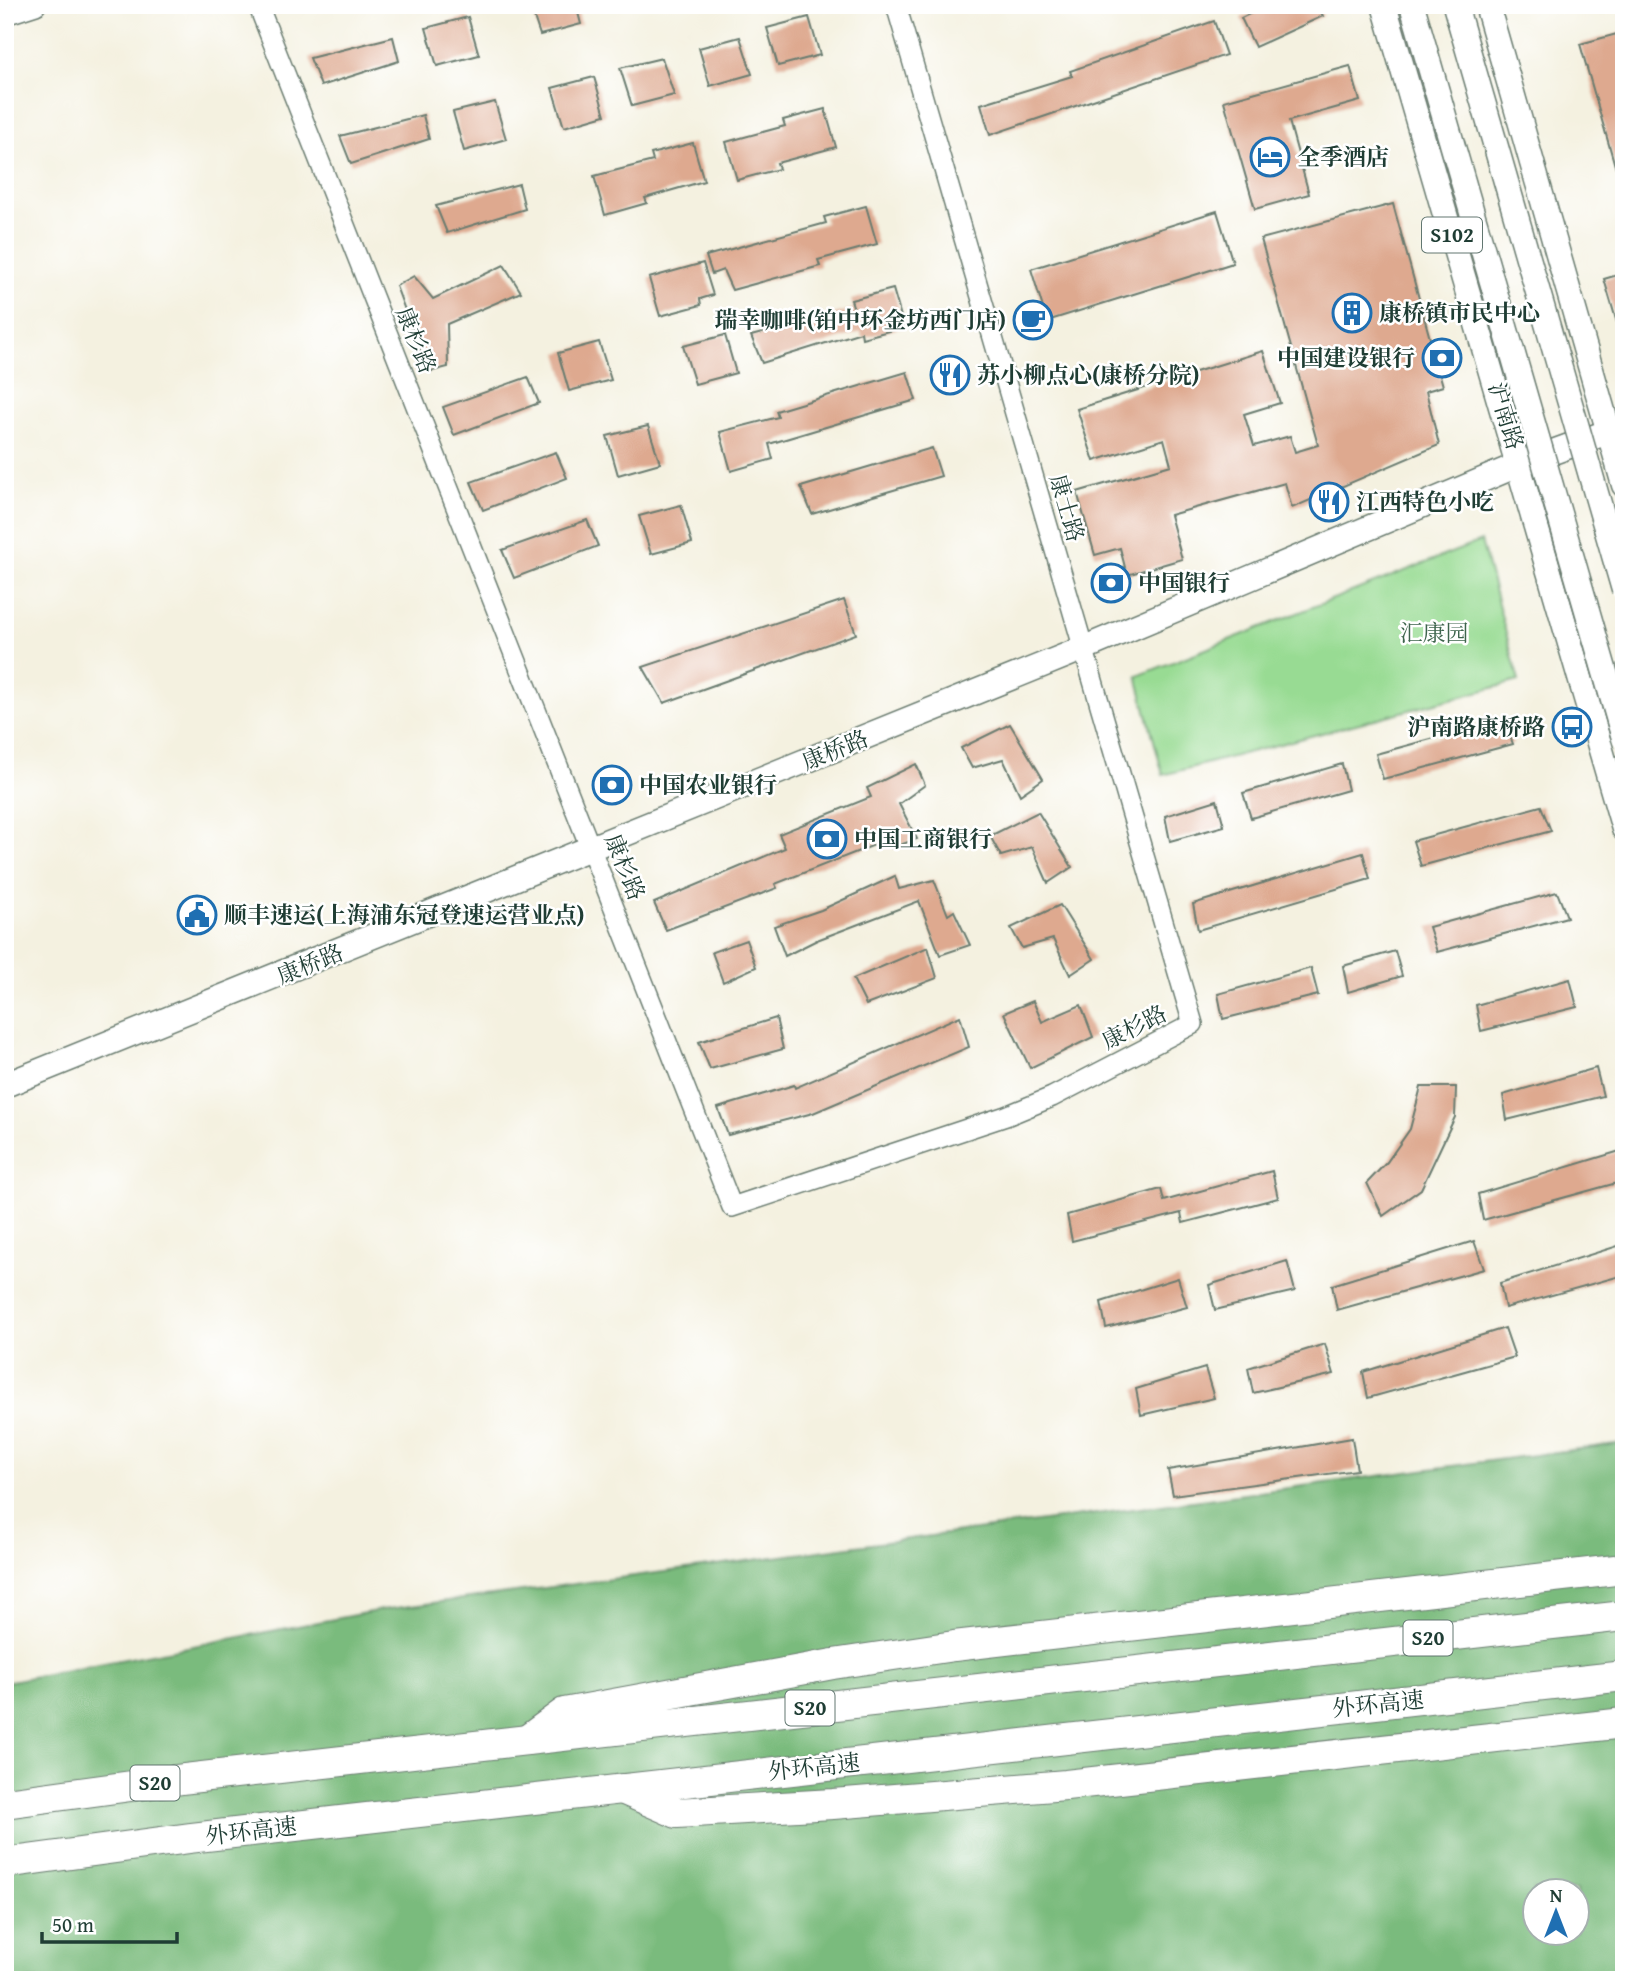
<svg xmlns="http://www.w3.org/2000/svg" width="1629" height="1985" font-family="'Gentium Book Plus','Noto Serif SC',serif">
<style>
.green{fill:#98db93;stroke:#5c8c64;stroke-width:2}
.forest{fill:#7abb7d;stroke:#4c7c58;stroke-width:2;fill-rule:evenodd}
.building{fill:#dea98f}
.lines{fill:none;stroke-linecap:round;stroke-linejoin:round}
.minor-casing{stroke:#6a7c70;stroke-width:22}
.major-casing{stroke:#6a7c70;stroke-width:27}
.highway-casing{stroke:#6a7c70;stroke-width:32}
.minor{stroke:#fff;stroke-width:19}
.major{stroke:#fff;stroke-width:24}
.highway{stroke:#fff;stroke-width:30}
.major-bridge-casing{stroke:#6a7c70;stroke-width:27;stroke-linecap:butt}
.major-bridge{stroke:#fff;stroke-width:24}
.labels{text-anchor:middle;stroke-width:5;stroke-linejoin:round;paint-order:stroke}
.shield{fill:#fff;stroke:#627771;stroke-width:2}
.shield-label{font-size:21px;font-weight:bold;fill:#1f3d34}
.poi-label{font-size:23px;font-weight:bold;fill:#1f3d34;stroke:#fff;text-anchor:start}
.street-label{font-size:23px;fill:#1f3d34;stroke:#fff}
.park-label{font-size:23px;fill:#3d644c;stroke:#fff}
</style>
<rect width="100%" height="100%" fill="#fff"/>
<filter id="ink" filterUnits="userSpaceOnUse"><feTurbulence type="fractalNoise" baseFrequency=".0143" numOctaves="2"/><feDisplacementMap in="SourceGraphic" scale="14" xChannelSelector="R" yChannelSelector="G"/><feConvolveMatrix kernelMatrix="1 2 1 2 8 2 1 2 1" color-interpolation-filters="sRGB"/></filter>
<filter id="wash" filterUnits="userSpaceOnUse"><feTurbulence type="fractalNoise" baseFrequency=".00686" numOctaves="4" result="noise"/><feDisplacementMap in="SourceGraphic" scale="28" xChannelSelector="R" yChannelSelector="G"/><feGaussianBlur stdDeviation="1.57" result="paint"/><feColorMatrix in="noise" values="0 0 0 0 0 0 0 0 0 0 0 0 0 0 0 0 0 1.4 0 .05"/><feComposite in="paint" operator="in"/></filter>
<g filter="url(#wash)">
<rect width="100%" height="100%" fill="#f4f1e0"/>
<!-- green -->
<path class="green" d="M1481,541l38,140 -356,94 -26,-99z"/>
<!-- forest -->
<path class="forest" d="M1624,1443v537h-1619v-298l376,-72zM1534,1890h42v42h-42z"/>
<g id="blocks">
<!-- building -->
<g class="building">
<path d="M530,5h46l5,19 -41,11z"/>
<path d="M1268,5h49l6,11 -68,31 -14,-29z"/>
<path d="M468,17l11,38 -42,11 -11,-38z"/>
<path d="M809,17l11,38 -42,11 -11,-38z"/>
<path d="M1214,21l12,34 -236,80 -9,-31 91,-28 -2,-5z"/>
<path d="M1624,32v150l-4,1 -40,-139z"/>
<path d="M393,37l6,24 -78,25 -11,-28z"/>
<path d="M740,37l12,37 -42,12 -11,-38z"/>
<path d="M662,58l12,37 -42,11 -12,-38z"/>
<path d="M1350,66l10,35 -71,20 20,73 -54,15 -31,-108z"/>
<path d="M594,77l11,38 -41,12 -12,-39z"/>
<path d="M495,102l11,37 -42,12 -11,-39z"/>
<path d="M825,109l11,38 -59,16 2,6 -42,11 -11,-38 59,-16 -2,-6z"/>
<path d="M423,115l6,24 -78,25 -11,-28z"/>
<path d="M693,143l11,38 -59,17 2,5 -42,12 -11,-39 59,-15 -2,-7z"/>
<path d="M519,184l6,25 -78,24 -11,-27z"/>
<path d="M1393,204l50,182 -17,5 13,54 -147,63 -7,-25 -115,32 12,44 -55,16 -7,-27 -25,7 -18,-63 94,-27 -7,-26 -70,22 -17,-52 186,-58 17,52 -36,11 10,32 36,-10 5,16 23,-7 -57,-206z"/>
<path d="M866,206l11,38 -59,16 2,6 -88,24 -9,-20 -11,4 -6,-18 120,-33 -2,-6z"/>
<path d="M1217,211l16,52 -186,58 -16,-52z"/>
<path d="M703,263l10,32 -13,4 1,6 -41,11 -11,-38z"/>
<path d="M504,265l17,27 -74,32 1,43 -20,5 -32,-86 18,-10 19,23z"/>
<path d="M1624,273v60h-4l-16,-54z"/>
<path d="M893,289l11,38 -42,11 -1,-6 -99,31 -11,-27 103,-27 -3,-9z"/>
<path d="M725,335l11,38 -41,11 -12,-38z"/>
<path d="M599,342l12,38 -42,11 -11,-38z"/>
<path d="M907,372l9,28 -147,44 4,15 -42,12 -11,-39 58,-15 -2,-6z"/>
<path d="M528,377l11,26 -85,32 -11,-28z"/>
<path d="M648,426l12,37 -42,12 -11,-39z"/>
<path d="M932,448l9,28 -129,38 -11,-27z"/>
<path d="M556,452l11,26 -84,32 -12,-28z"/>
<path d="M681,505l11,38 -41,11 -12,-38z"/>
<path d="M587,520l11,26 -84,32 -12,-28z"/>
<path d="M844,600l12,34 -192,69 -21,-36z"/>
<path d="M1504,719l9,25 -130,35 -7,-25z"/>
<path d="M1010,724l33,55 -23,16 -17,-36 -31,9 -11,-20z"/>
<path d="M916,764l9,21 -26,19 18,35 -26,9 -4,-8 -112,44 2,4 -111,42 -12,-27 131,-55 -6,-14 92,-37 -4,-9z"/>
<path d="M1342,764l6,26 -97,28 -8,-25z"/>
<path d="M1217,800l7,26 -54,15 -5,-25z"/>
<path d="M1541,806l10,25 -130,35 -8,-25z"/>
<path d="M1038,812l34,55 -24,16 -16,-36 -31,9 -11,-20z"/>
<path d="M1363,853l7,26 -172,51 -5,-26z"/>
<path d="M895,876l4,13 35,-9 14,35 6,-4 16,34 -30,10 -21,-54 -102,39 -32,16 -11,-30 47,-16z"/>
<path d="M1557,892l10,25 -130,35 -8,-25z"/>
<path d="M1060,905l34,54 -24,16 -17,-36 -31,9 -11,-20z"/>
<path d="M746,940l10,27 -33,15 -11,-30z"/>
<path d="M928,947l9,31 -71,27 -13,-26z"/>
<path d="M1395,951l7,25 -54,16 -5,-26z"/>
<path d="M1311,968l7,27 -95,24 -5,-25z"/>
<path d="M1570,979l7,28 -96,24 -5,-26z"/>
<path d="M1033,1001l9,21 39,-17 12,32 -63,31 -26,-55z"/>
<path d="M960,1016l9,31 -156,66 -85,22 -10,-27 76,-23 1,3z"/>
<path d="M776,1018l7,31 -73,20 -11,-27z"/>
<path d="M1596,1068l7,28 -96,24 -4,-25z"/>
<path d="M1421,1087h35l-1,30 -34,72 -38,27 -16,-33 20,-21 23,-33z"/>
<path d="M1620,1151l4,11v19l-141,39 -5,-26z"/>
<path d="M1272,1171l6,27 -95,25 -2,-10 -109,28 -5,-26 94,-26 3,12z"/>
<path d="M1474,1241l10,28 -147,41 -5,-25z"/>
<path d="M1624,1244v31l-119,33 -5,-25z"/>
<path d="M1287,1261l8,30 -80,19 -6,-25z"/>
<path d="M1178,1278l9,29 -81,21 -5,-26z"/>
<path d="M1505,1328l10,29 -147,41 -5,-26z"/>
<path d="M1325,1344l9,30 -81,19 -5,-25z"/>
<path d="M1205,1368l9,30 -73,17 -5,-26z"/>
<path d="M1352,1438l5,32 -184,25 -5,-25z"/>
</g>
</g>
</g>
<g filter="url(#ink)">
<use href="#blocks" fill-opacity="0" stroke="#6a7c70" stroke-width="2"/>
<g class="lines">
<defs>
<g id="minor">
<path d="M258,5l474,1202 274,-91 46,-19 141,-73 -297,-1019"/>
<path d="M5,15l31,-10"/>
</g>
<g id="major">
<path d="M1384,5l240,824"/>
<path d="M1487,5l137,480"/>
<path d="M5,1085l1077,-436 438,-185 104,-38"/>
</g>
<g id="highway">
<path d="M527,1740l37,-27 269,-49 121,-18 670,-77"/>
<path d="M622,1789l55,24 156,-9 233,-19 558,-62"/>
<path d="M5,1803l178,-24 1441,-163"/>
<path d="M5,1863l185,-25 1434,-162"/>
</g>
</defs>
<!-- minor casing -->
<use href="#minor" class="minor-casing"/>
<!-- major casing -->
<use href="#major" class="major-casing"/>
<!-- highway casing -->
<use href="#highway" class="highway-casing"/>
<!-- minor -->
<use href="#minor" class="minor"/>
<!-- major -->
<use href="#major" class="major"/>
<!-- highway -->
<use href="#highway" class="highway"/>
<defs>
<g id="major-bridge">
<path d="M1412,5l212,733"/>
<path d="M1455,5l169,585"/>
</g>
</defs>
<!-- major-bridge casing -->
<use href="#major-bridge" class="major-bridge-casing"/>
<!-- major-bridge -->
<use href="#major-bridge" class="major-bridge"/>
</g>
</g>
<!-- icons -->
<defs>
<symbol id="hotel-ring" viewBox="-11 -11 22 22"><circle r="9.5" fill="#fff" stroke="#1f6fb2" stroke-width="1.5"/><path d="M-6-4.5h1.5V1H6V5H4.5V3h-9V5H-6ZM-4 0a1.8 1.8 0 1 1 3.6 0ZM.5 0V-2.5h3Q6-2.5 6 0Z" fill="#1f6fb2"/></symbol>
<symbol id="building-ring" viewBox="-11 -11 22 22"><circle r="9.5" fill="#fff" stroke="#1f6fb2" stroke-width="1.5"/><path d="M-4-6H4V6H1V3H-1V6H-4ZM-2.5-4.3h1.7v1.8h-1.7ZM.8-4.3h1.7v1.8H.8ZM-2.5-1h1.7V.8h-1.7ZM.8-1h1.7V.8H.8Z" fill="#1f6fb2"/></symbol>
<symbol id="cafe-ring" viewBox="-11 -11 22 22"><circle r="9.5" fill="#fff" stroke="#1f6fb2" stroke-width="1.5"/><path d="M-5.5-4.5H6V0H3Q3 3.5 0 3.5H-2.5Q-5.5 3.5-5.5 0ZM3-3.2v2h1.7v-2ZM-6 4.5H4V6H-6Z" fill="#1f6fb2"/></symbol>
<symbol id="bank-ring" viewBox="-11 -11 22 22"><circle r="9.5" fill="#fff" stroke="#1f6fb2" stroke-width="1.5"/><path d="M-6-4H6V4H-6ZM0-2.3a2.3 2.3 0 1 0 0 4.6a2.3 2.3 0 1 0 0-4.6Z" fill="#1f6fb2"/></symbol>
<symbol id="restaurant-ring" viewBox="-11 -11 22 22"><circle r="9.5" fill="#fff" stroke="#1f6fb2" stroke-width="1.5"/><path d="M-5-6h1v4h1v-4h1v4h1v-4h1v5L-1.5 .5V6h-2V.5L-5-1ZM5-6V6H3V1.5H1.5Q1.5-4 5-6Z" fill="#1f6fb2"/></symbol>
<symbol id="bus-ring" viewBox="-11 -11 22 22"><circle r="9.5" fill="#fff" stroke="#1f6fb2" stroke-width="1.5"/><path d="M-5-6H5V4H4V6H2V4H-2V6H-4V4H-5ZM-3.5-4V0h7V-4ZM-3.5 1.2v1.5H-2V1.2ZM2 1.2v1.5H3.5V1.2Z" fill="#1f6fb2"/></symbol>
<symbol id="civic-ring" viewBox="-11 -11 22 22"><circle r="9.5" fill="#fff" stroke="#1f6fb2" stroke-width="1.5"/><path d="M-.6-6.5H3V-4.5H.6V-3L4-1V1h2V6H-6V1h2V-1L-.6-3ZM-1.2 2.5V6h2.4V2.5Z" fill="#1f6fb2"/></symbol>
</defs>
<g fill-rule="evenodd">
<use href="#hotel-ring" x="1248" y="135" width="44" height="44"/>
<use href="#building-ring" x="1330" y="291" width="44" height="44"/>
<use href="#cafe-ring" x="1011" y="298" width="44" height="44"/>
<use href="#bank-ring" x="1420" y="336" width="44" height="44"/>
<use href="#restaurant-ring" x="928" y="353" width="44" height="44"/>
<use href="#restaurant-ring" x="1307" y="480" width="44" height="44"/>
<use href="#bank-ring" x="1089" y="561" width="44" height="44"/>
<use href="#bus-ring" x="1550" y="705" width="44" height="44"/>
<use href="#bank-ring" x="590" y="763" width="44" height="44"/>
<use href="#bank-ring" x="805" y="817" width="44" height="44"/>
<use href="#civic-ring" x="175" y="893" width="44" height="44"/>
</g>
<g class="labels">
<!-- shield labels -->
<g class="shield">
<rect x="1422" y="217.5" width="60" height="35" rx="5"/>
<rect x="1403.5" y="1620.5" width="49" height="35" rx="5"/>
<rect x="785.5" y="1690.5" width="49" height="35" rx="5"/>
<rect x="130.5" y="1765.5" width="49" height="35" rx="5"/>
</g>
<g class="shield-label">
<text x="1452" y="242">S102</text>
<text x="1428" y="1645">S20</text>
<text x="810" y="1715">S20</text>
<text x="155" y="1790">S20</text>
</g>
<!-- poi labels -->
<g class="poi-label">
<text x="1297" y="165">全季酒店</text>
<text x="1379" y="321">康桥镇市民中心</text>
<text x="1006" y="328" text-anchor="end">瑞幸咖啡(铂中环金坊西门店)</text>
<text x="1415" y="366" text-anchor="end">中国建设银行</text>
<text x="977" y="383">苏小柳点心(康桥分院)</text>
<text x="1356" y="510">江西特色小吃</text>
<text x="1138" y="591">中国银行</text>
<text x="1545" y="735" text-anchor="end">沪南路康桥路</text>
<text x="639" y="793">中国农业银行</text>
<text x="854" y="847">中国工商银行</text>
<text x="224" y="923">顺丰速运(上海浦东冠登速运营业点)</text>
</g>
<!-- street labels -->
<g class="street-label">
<text transform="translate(416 340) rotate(68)" y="8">康杉路</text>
<text transform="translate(1506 416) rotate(73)" y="8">沪南路</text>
<text transform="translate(1067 508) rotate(74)" y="8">康士路</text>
<text transform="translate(835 750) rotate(-22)" y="8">康桥路</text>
<text transform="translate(625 867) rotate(68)" y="8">康杉路</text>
<text transform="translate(310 964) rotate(-22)" y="8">康桥路</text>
<text transform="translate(1134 1027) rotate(-27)" y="8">康杉路</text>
<text transform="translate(1378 1704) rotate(-6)" y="8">外环高速</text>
<text transform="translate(814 1767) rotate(-6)" y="8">外环高速</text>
<text transform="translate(251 1831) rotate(-7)" y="8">外环高速</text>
</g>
<!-- park labels -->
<g class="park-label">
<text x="1434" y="641">汇康园</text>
</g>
</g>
<!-- margin -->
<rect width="1629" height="1985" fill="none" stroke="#fff" stroke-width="28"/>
<!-- north arrow -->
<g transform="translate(1556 1912)"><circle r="33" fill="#ffffff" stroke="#a5b1ae" stroke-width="2"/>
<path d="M0-5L12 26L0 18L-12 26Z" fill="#1f6fb2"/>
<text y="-10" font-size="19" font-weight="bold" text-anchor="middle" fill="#1f3d34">N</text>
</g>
<!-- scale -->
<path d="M42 1932v10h135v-10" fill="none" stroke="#1f3d34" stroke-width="3.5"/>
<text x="52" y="1932" font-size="21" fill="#1f3d34" stroke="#ffffff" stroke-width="5" paint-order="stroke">50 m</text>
</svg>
